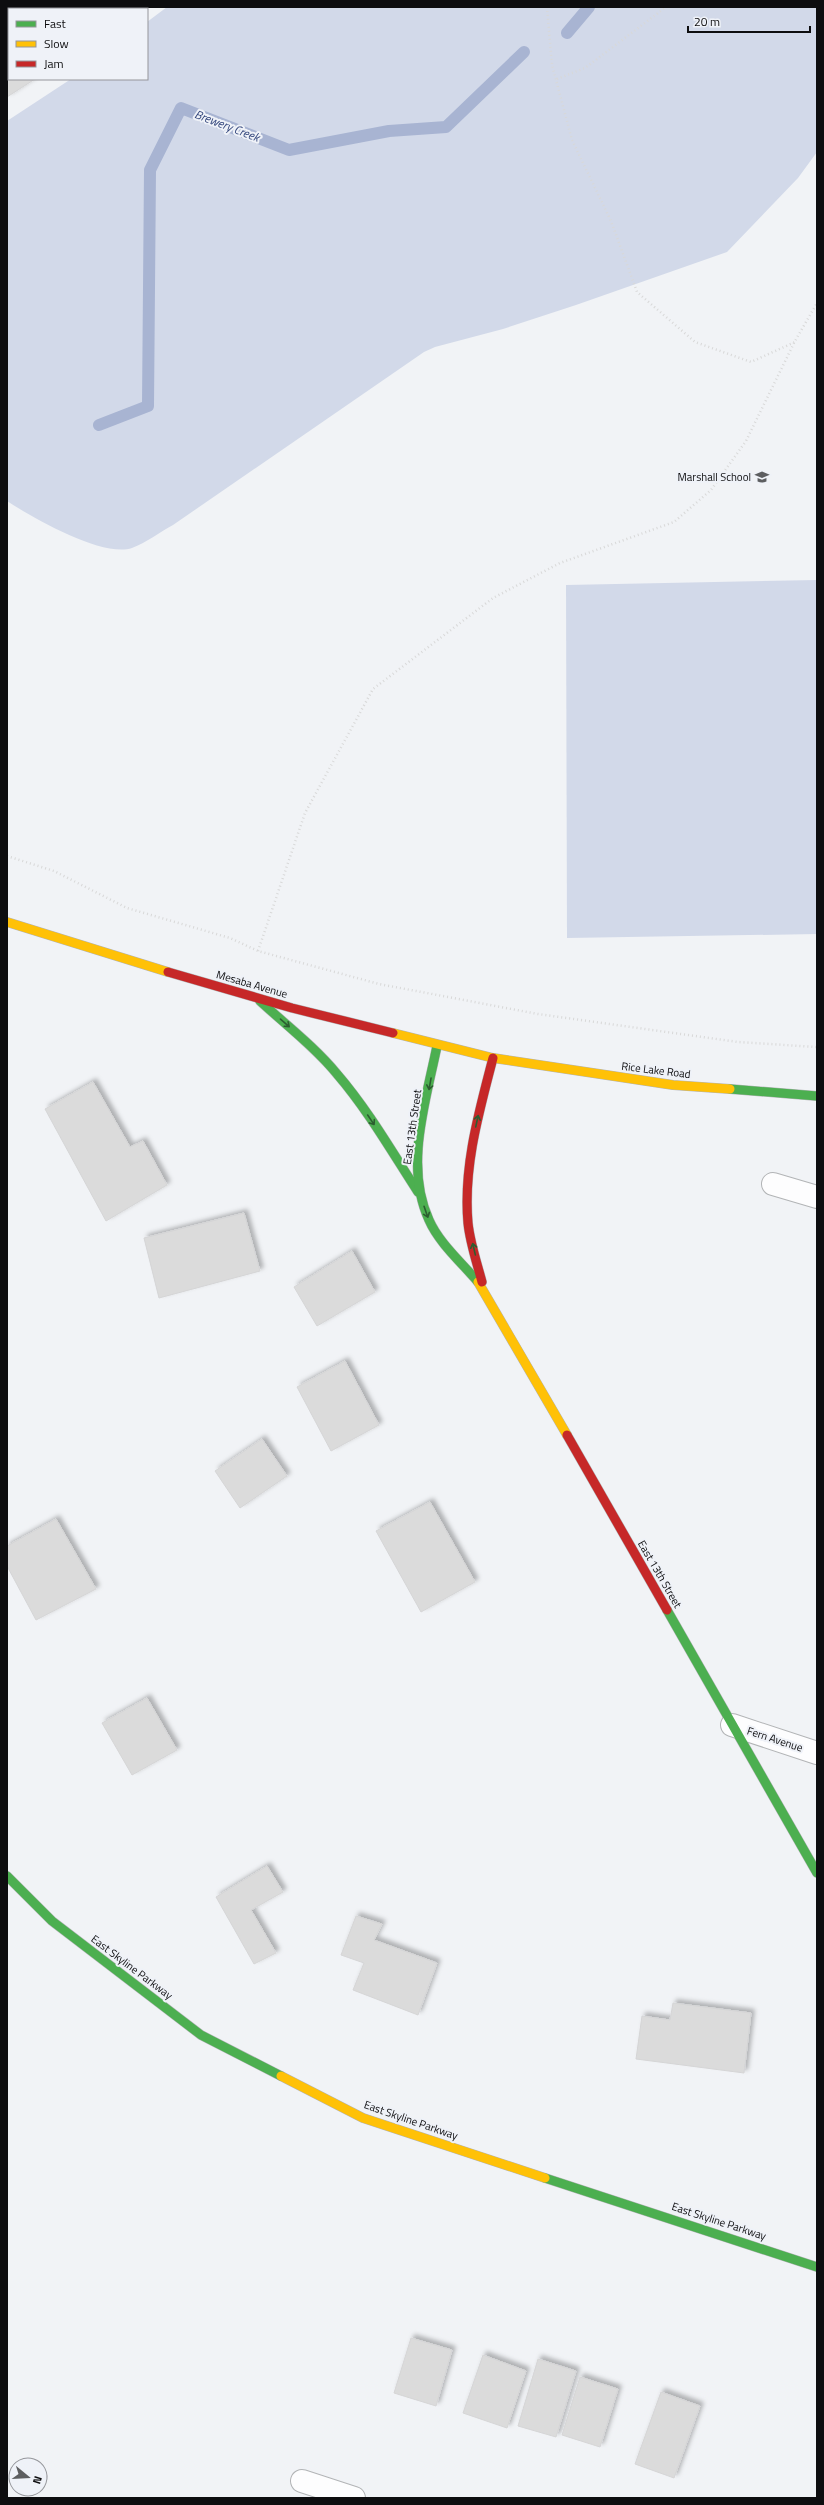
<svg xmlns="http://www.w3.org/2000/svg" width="824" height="2505" font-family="'Titillium Web',sans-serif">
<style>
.green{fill:#d2d9e9}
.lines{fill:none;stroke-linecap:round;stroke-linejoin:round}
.stream{stroke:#a8b4d2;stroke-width:12}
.building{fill:#dbdbdb;stroke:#d5d5d6;filter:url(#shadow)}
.lane-casing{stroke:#b2b4b6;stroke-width:24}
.street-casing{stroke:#b2b4b6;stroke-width:24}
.fast-casing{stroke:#b2b4b6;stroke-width:10}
.slow-casing{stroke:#b2b4b6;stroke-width:10}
.jam-casing{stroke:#b2b4b6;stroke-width:10}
.path{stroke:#d8d8d8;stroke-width:2.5;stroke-dasharray:1 3;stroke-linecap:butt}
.lane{stroke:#fdfdfe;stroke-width:22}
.street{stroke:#fdfdfe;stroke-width:22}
.fast{stroke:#4caf50;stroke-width:9}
.slow{stroke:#ffc107;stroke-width:9}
.jam{stroke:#c62828;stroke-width:9}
.oneway{stroke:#2c5e30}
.labels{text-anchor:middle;stroke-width:4;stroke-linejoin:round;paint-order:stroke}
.poi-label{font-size:11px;fill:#0d0d0f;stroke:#eff2f8;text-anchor:end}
.street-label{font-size:11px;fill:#0d0d0f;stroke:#eff2f8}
.water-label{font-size:12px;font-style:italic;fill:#33467c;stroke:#eff2f8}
</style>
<defs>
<filter id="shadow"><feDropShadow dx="3.5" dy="-3.5" stdDeviation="2" flood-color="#0004"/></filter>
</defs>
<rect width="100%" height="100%" fill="#f1f3f6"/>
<!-- green -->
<g class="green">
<path d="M167,7h650v145l-19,26 -71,74 -151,53 -73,24 -68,18 -11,5 -251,173c-13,7 -27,18 -41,23 -29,10 -99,-30 -125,-47v-380l64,-42h76v-57z"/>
<path d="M817,580v354l-250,4 -1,-353z"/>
</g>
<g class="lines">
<!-- stream -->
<g class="stream">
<path d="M567,33l22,-26"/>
<path d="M99,425l49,-19 2,-236 31,-62 108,42 100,-19 57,-4 78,-75"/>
</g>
</g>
<!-- building -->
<g class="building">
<path d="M7,7h28l1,2h-27v70h26l-28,18z"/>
<path d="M93,1082l37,65 13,-6 24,44 -61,36 -61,-112z"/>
<path d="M244,1213l16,58 -101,27 -15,-60z"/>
<path d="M352,1251l23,41 -58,34 -23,-39z"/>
<path d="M345,1361l34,64 -48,26 -34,-64z"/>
<path d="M262,1439l25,37 -47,32 -25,-37z"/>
<path d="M430,1502l45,80 -54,30 -45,-81z"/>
<path d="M56,1519l40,70 -60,31 -29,-54v-20z"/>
<path d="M147,1698l30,52 -45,25 -30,-52z"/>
<path d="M267,1866l16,26 -32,18 25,43 -22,11 -38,-67z"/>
<path d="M356,1916l26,8 -8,16 63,23 -19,52 -65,-25 11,-27 -23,-8z"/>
<path d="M673,2003l78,10 -7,60 -108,-14 6,-43 28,4z"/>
<path d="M411,2338l41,12 -16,56 -42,-13z"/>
<path d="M483,2355l43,16 -19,57 -44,-15z"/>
<path d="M538,2359l38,12 -20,66 -38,-11z"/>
<path d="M580,2377l38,12 -18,58 -38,-12z"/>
<path d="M661,2392l39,14 -26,72 -39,-14z"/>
</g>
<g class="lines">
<defs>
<path id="lane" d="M302,2481l52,17"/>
<g id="street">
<path d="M773,1184l44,13"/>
<path d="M732,1725l85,28"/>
</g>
<g id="fast">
<path d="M260,1001c26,24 55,46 77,73 31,36 55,78 81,118"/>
<path d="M437,1046c-11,55 -33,120 -8,174 10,23 33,43 49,62"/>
<path d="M730,1089l87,7"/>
<path d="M667,1610l150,263"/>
<path d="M7,1876l45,45 149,114 80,41"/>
<path d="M545,2178l272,89"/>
</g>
<g id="slow">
<path d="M7,922l161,50"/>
<path d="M393,1033l100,25 180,27 57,4"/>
<path d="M478,1282l89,153"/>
<path d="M281,2076l82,42 182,60"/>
</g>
<g id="jam">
<path d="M168,972l124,36 101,25"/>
<path d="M482,1282c-5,-19 -12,-39 -14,-59 -5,-56 11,-111 25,-165"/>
<path d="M567,1435l100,175"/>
</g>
</defs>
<!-- lane casing -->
<use href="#lane" class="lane-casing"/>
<!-- street casing -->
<use href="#street" class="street-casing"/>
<!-- fast casing -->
<use href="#fast" class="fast-casing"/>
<!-- slow casing -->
<use href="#slow" class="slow-casing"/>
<!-- jam casing -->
<use href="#jam" class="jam-casing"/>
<!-- path -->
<g class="path">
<path d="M547,7l5,58 20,75 39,81 26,71 58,50 56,20 44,-20"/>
<path d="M557,79l28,-11 81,-61"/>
<path d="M7,856l47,15 73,37 103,30 28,13 121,33 159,30 200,28 79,5"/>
<path d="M258,951l47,-138 68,-124 120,-91 67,-35 114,-41 37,-32 35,-49 49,-100 22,-38"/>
</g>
<!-- lane -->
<use href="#lane" class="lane"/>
<!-- street -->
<use href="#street" class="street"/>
<!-- fast -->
<use href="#fast" class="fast"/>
<!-- slow -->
<use href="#slow" class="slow"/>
<!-- jam -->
<use href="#jam" class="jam"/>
</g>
<!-- one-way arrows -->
<defs><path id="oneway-shaft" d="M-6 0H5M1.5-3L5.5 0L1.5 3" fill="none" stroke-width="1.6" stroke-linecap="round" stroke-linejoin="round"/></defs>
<g class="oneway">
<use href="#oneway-shaft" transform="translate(285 1023) rotate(41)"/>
<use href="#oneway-shaft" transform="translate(430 1084) rotate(100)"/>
<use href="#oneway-shaft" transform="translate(371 1120) rotate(56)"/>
<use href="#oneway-shaft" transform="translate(477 1121) rotate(-78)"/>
<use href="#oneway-shaft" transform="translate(426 1212) rotate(71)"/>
<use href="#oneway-shaft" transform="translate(474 1249) rotate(-103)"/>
</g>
<!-- icons -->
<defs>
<symbol id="school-bare" viewBox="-9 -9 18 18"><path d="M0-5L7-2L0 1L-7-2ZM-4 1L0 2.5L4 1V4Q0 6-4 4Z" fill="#5d5e60" stroke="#eff2f8" stroke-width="2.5" paint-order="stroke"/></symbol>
</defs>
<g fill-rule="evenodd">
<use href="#school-bare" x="752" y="467" width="20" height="20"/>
</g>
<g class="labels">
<!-- poi labels -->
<g class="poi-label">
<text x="751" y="481">Marshall School</text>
</g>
<!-- street labels -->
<g class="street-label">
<text transform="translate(252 984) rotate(16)" y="4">Mesaba Avenue</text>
<text transform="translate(656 1070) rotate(7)" y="4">Rice Lake Road</text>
<text transform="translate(412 1127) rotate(-82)" y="4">East 13th Street</text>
<text transform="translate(660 1574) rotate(60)" y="4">East 13th Street</text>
<text transform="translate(775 1739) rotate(18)" y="4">Fern Avenue</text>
<text transform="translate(132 1967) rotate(37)" y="4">East Skyline Parkway</text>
<text transform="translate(411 2120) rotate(19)" y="4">East Skyline Parkway</text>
<text transform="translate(719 2221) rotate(18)" y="4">East Skyline Parkway</text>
</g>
<!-- water labels -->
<g class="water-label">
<text transform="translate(227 126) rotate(21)" y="4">Brewery Creek</text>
</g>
</g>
<!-- border -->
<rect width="824" height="2505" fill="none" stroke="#0d0d0f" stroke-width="16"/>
<!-- legend -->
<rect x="8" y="8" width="140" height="72" fill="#eff2f8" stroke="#95969b"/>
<rect x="16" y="21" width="20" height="6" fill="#4caf50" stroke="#95969b"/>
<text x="44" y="28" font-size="12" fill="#0d0d0f">Fast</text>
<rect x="16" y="41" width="20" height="6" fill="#ffc107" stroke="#95969b"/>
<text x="44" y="48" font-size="12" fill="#0d0d0f">Slow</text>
<rect x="16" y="61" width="20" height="6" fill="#c62828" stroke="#95969b"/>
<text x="44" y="68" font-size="12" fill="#0d0d0f">Jam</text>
<!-- north arrow -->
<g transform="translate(28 2477) rotate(108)"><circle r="19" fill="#eff2f8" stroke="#95969b"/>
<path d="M0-3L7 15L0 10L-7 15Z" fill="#5d5e60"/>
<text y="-6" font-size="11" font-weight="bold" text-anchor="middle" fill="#0d0d0f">N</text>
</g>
<!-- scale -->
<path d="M688 26v6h122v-6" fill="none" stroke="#0d0d0f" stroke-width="2"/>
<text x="694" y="26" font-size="12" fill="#0d0d0f" stroke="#eff2f8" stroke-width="3" paint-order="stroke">20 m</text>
</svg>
